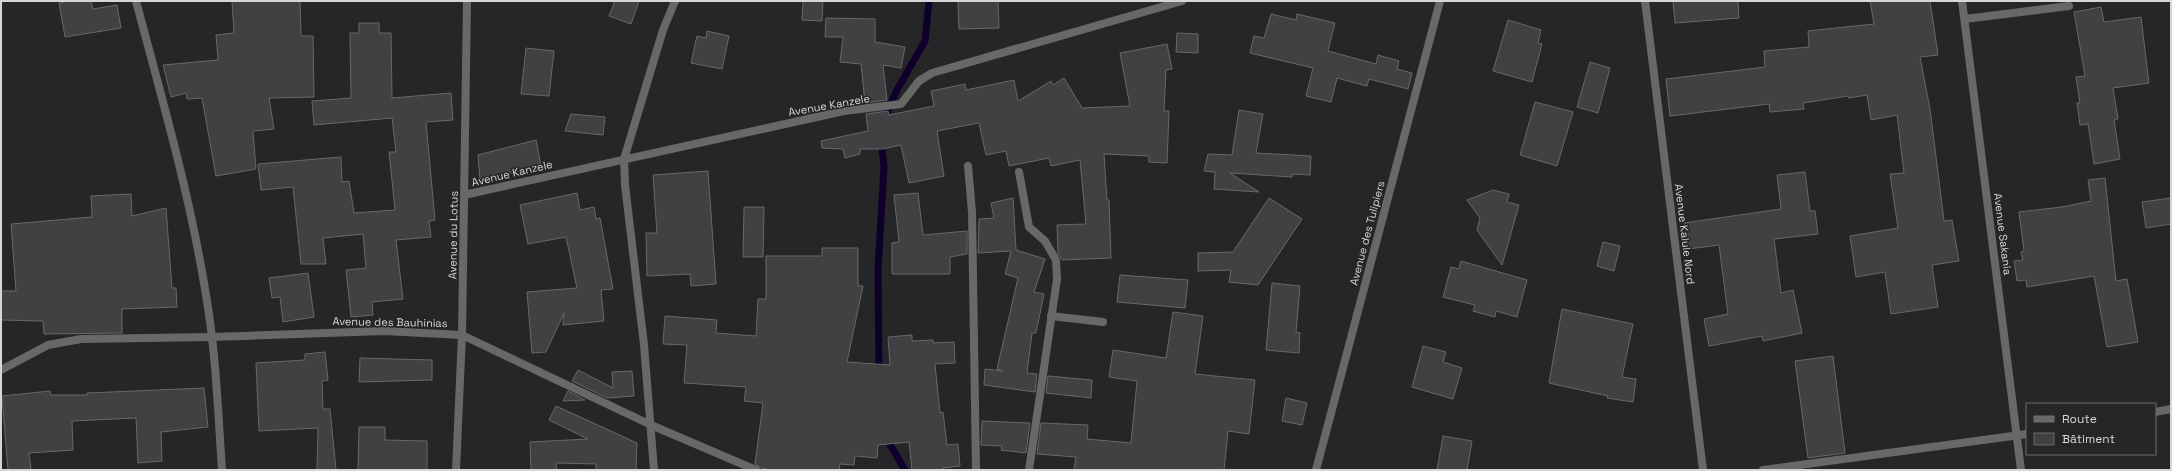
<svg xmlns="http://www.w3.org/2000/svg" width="2172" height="471" font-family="'Space Grotesk',sans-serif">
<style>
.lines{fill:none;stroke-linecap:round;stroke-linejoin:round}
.stream{stroke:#0f002b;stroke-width:7}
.building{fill:#414144;stroke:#68676b}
.service{stroke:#686867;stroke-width:8}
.minor{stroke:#686867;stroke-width:8}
.labels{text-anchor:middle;stroke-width:3;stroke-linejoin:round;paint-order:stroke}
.street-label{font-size:11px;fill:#d6d6d8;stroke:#262629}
</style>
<rect width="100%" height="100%" fill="#262629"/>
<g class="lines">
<!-- stream -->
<g class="stream">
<path d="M884,119l13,-29 28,-49 4,-40"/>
<path d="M879,374l-1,-105 6,-102 -3,-27"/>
<path d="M885,436l20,34"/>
</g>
</g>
<!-- building -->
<g class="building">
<path d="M69,1h22l2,8 24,-4 4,23 -56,9 -6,-34z"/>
<path d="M232,1h68l1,35h12l1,61 -45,1 5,31 -21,2 3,38 -40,7 -14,-78 -15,1 -1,-6 -15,4 -8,-32 55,-5 -2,-25 18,-2z"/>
<path d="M615,1h24l-8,23 -22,-8z"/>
<path d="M803,1h20l-1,20 -20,-1z"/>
<path d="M958,1h40l1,27 -40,1z"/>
<path d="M1673,1h65l1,17 -64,5z"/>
<path d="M1870,1h60l8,54 -18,2 10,52 14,112 8,-1 7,41 -27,4 6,42 -47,7 -6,-42 -29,5 -6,-41 48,-8 -8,-54 14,-1 -7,-58 -26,5 -4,-25 -18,3 -1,-2 -45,7 1,6 -34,3 -1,-8 -99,12 -4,-37 99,-12 -1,-16 45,-4 -1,-16 66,-7z"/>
<path d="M2101,7l3,15 37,-5 8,66 -36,5 5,31 -4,1 6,39 -26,5 -6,-40 -8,1 -3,-22h3l-4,-26 9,-1 -11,-64z"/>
<path d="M1271,14l25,6 1,-6 38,9 -7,28 48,13 2,-9 21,6 -2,8 15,4 -4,16 -39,-10 -2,7 -30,-8 -6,24 -25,-6 7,-28 -63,-15 4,-17 10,2z"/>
<path d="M826,18l49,1v23l30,5 -4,21 -18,-3 4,35 -22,3 -4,-39 -21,-2 3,-25h-18z"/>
<path d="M1508,20l33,10 -3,13 4,1 -10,38 -39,-11z"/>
<path d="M359,23h20v10h12l1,65 59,-5 2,27 -27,2 9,98 -6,1 2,16 -35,3 7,59 -31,3 1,13 -22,2 -5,-47 20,-2 -3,-34 -40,4 3,26h-25l-8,-77 -32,3 -3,-26 83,-7 1,25 7,-1 5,32 41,-3 -6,-58h7l-4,-34 -78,7 -2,-24 39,-3 -1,-65h9z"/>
<path d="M707,31l22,5 -7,33 -31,-6 6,-27 9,2z"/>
<path d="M1177,33l21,1v19l-22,-1z"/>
<path d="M1167,44l5,25 -6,1 -2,41h5l-2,52 -18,-1v-6l-45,-2 3,46h2l2,58 -49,2 -4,-7 -1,-28 29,-1 -6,-64 -29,6 -2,-8 -40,8 -3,-15 -20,4 -7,-32 -42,8 7,45 -35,7 -8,-38 -18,4h-23v5l-15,4 -2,-9 -21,-1 -1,-7 47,-10 -2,-17 22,-3 1,4 45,-9 -3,-15 34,-7 1,6 48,-10 4,21 33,-20 2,4 11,-7 18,30 48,-2 -10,-53z"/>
<path d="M526,48l28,3 -5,45 -28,-2z"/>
<path d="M1590,62l20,6 -12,45 -21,-6z"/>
<path d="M1535,102l38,10 -16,54 -37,-11z"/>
<path d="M1239,110l24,4 -7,39 55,3 -1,19 -18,-1v3l-62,-4 29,19 -45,-3 1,-17 -11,-1 4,-17 24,1z"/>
<path d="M571,114l34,3 -2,18 -38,-4z"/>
<path d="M536,140l5,26 -61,14 -2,-25z"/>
<path d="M708,171l8,113 -25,2 -1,-12 -43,2 -1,-43h11l-4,-58z"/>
<path d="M1805,172l5,39h5l3,23 -44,5 7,54 12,-3 9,43 -39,8 -1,-5 -53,10 -5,-27 24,-5 -9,-69 -31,4 -4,-26 97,-14 -4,-34z"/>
<path d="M2105,178l11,103 11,-2 11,63 -31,5 -13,-71 -67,11 -1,-7 -9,1 -3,-20 9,-1 -2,-8 3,-1 -5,-39 43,-5 29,-6 -3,-21z"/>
<path d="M1493,190l16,4 -2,8 12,3 -17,60 -25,-35 3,-12 -13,-18z"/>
<path d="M577,193l3,17 14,-3 2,12 4,-1 13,71 -12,1 3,31 -41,4 1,-12 -18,39 -14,1 -5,-61 50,-4 -11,-51 -38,7 -8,-39z"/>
<path d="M918,193l5,42 44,-4v23l-17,3v17h-58v-31l7,-1 -5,-47z"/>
<path d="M131,194l1,22 34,-8 6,80h4l1,19 -55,2v24l-78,1 -1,-13 -42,-1v-29h15l-5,-67 81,-7 -1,-21z"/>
<path d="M1013,198l3,52 29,9 -11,33 10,2 -8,39h-4l-5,40 10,1 -2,18 -51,-7 1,-16 18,2 -6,-2 21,-91 -13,-4 6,-23 -33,2 1,-34 15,-1 -3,-15z"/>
<path d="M1269,198l33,21 -44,66 -29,-3 2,-12 -33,1v-18l35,-1z"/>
<path d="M2171,198v26l-25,4 -4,-26z"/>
<path d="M744,207h20l-1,50h-20z"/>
<path d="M1603,242l17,4 -6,25 -17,-5z"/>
<path d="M822,248h36v38h5l-16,76 43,3 -2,-28 24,-2v6l21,-1v3l21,-1 1,21 -20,1 5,49 3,-1 4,33 11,-1 2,22 -17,2 1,2h-32l-3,-28 -31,3 -1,13 -22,-2 -1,9 -14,-1 -1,6h-67l-11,-2 -6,-4 8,-61 -19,-2 2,-14 -62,-4 3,-38 -24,-1 2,-28 52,4 -1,13 40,3 2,-37h8v-43h56z"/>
<path d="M1461,261l66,19 -10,37 -21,-6 -1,6 -22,-6 2,-6 -32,-8 8,-30 8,2z"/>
<path d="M308,273l6,44 -31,5 -3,-25 -8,1 -3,-20z"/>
<path d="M1120,275l68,5 -3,28 -68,-6z"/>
<path d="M1272,283l28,3 -4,46 4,1 -1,20 -33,-3z"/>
<path d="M1562,309l71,15 -11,53 14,2 -3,23 -26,-4 1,-2 -59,-13z"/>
<path d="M1173,312l30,4 -8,58 60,6 -6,54 -21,-3 -4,39h-150l2,-13 -39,-3 4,-31 47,2 -1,14 44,4 6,-62 -28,-4 4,-27 53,8z"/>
<path d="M1423,346l23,6 -3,10 19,6 -9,31 -41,-12z"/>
<path d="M325,352l3,28 -6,1 1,28h7l6,61h-19l1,-42 -59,3 -3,-68 49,-3v-6z"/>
<path d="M1833,356l12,97 -37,5 -13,-97z"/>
<path d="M360,358l72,2v20l-73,2z"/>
<path d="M578,370l35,18 -1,-16 20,-1 2,25 -27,2 -35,-17z"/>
<path d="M1048,376l44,4 -1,18 -45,-5z"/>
<path d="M204,388l4,39 -47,5 1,29 -24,2 -2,-45 -64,3 1,29 -44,3 2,17h-23l-6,-74 48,-5 1,4h36v-2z"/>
<path d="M568,391l17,9 -22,1z"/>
<path d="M1286,398l21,5 -5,22 -20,-4z"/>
<path d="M556,406l81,37 -1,27h-40v-6l-40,-1 1,7h-26l-1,-28 58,-3 -39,-19z"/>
<path d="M982,421l48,2 -4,30 -25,-3 1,-4 -21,-1z"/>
<path d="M359,427h26v13l42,1v29h-69z"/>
<path d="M1443,436l29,5 -5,29h-30z"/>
</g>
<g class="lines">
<!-- service -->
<g class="service">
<path d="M1965,19l104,-13"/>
<path d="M968,166l4,46 4,258"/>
<path d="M1019,172l10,55 16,14 11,19 1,19 -28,191"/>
<path d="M1051,316l52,6"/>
</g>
<!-- minor -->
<g class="minor">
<path d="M136,1c26,98 54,194 70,294 10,58 12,117 16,175"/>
<path d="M1645,1l58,469"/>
<path d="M1962,1l59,469"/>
<path d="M464,195l380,-84 57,-7 18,-23 13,-8 250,-72"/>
<path d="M1,370l47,-25 33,-6 131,-2 172,-6 78,4 189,90 105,45"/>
<path d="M2155,412l16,-3"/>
<path d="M456,470l6,-135 5,-334"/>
<path d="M654,470l-10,-125 -19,-160 -1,-26 10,-33 29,-96 12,-29"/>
<path d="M1316,470l124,-469"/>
<path d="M1763,470l264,-36"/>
</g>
</g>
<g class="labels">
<!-- street labels -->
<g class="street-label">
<text transform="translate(829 105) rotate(-10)" y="4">Avenue Kanzele</text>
<text transform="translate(512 173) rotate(-13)" y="4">Avenue Kanzele</text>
<text transform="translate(1367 233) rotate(-75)" y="4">Avenue des Tulipiers</text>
<text transform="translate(1685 234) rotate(83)" y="4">Avenue Kalule Nord</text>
<text transform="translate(2003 234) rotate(83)" y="4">Avenue Sakania</text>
<text transform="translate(453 235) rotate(-89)" y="4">Avenue du Lotus</text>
<text transform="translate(390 322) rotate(1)" y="4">Avenue des Bauhinias</text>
</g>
</g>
<!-- border -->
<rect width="2172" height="471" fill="none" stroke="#d6d6d8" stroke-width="4"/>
<!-- legend -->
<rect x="2026" y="403" width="130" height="52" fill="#262629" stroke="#6c6c6f"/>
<rect x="2034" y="416" width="20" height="6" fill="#686867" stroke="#6c6c6f"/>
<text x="2062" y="423" font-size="12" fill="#d6d6d8">Route</text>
<rect x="2034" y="433" width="20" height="12" fill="#414144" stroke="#6c6c6f"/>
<text x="2062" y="443" font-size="12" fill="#d6d6d8">Bâtiment</text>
</svg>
